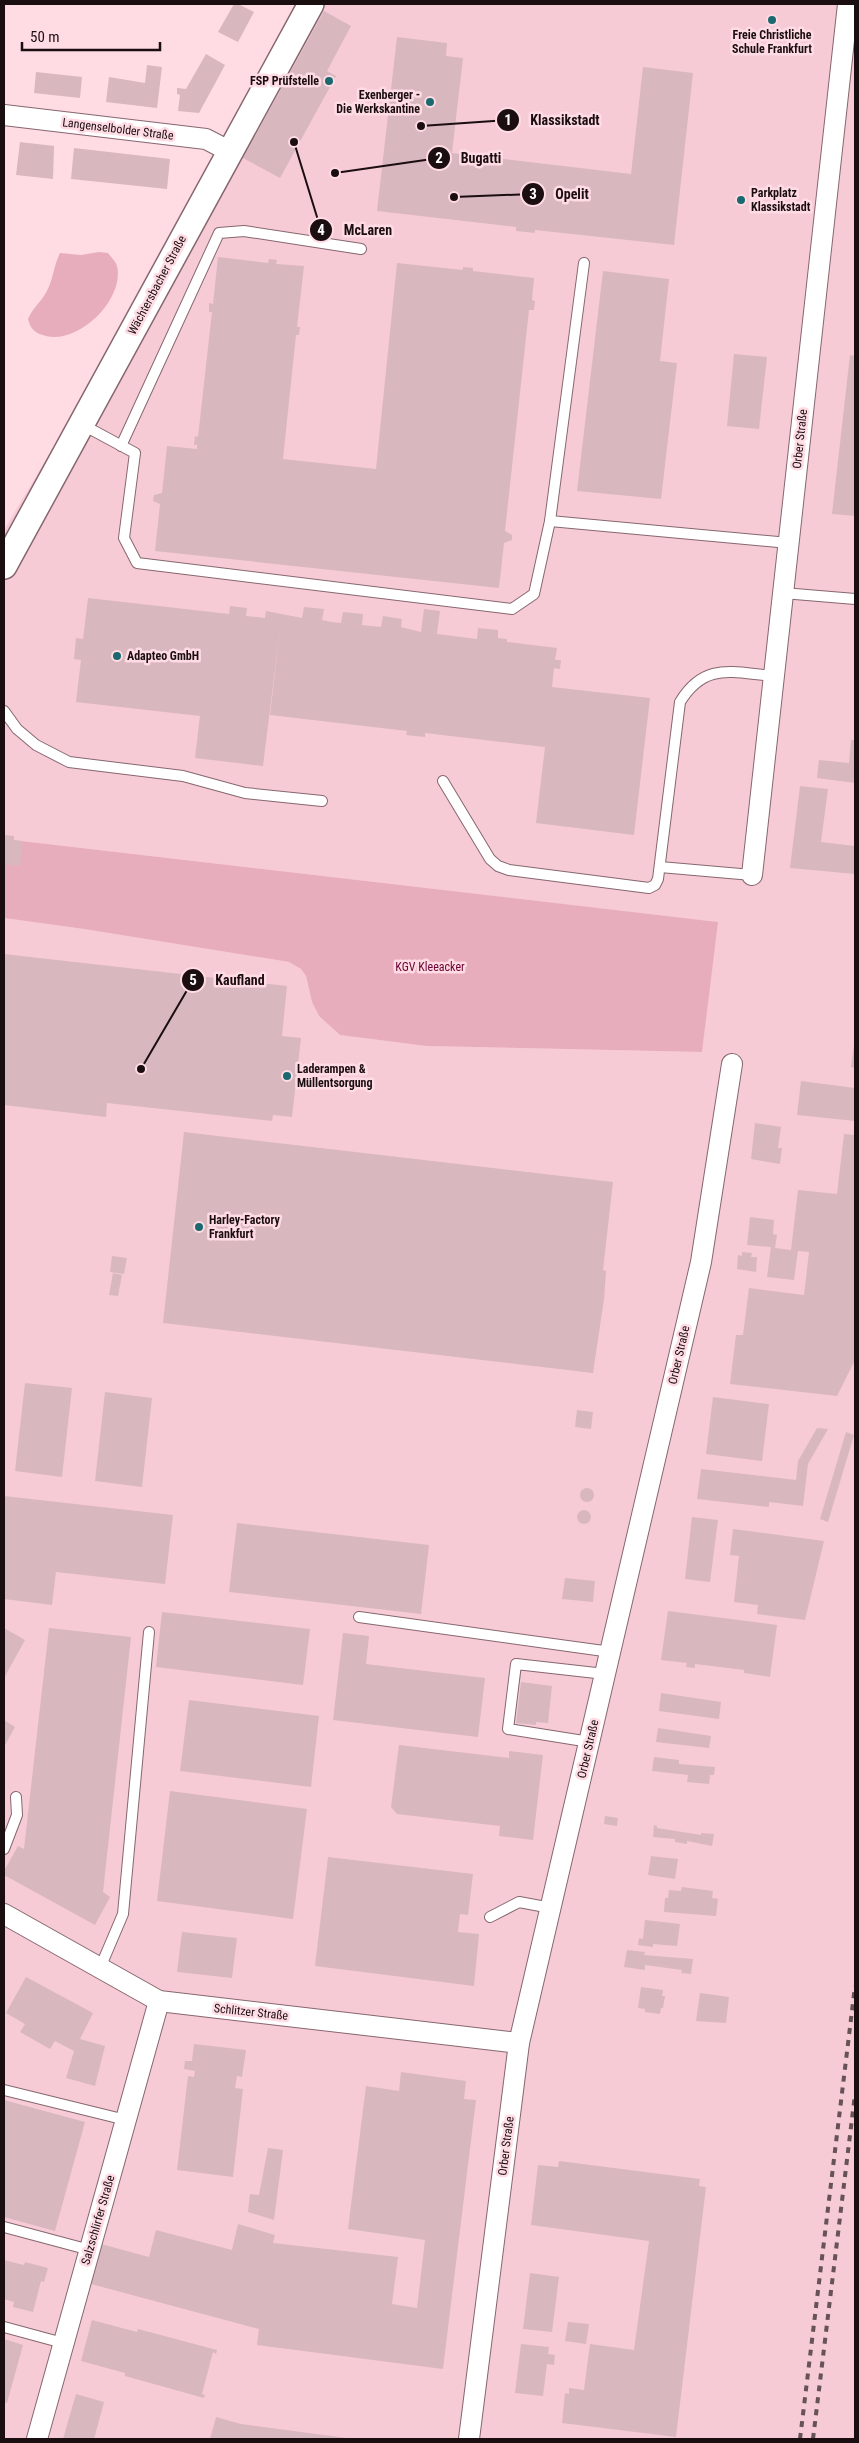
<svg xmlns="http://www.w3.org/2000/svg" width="859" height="2443" font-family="'Roboto Condensed',sans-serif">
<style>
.built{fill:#f6cbd6}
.green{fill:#e8adbc}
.building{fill:#d9b7bf}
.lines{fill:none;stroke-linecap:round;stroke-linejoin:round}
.service-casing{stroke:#86676f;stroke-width:12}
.minor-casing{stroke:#86676f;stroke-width:22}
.tertiary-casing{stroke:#86676f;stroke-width:28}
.service{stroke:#fff;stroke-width:10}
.minor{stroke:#fff;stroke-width:20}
.tertiary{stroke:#fff;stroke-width:25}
.rail{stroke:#665257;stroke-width:4;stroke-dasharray:6 6;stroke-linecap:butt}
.poi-dot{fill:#1b686f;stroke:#ffdbe4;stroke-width:2}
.labels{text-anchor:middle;stroke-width:5;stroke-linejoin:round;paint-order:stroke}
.poi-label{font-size:12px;font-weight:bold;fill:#1a0e11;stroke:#ffdbe4;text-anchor:start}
.street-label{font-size:12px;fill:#1a0e11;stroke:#ffdbe4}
.park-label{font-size:12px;fill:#6b0333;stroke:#ffdbe4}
.leader{fill:none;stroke:#1a0e11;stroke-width:2}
.callout-dot{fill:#1a0e11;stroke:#ffdbe4;stroke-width:2}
.mark-label{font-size:15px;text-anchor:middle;font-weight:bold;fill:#fff}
.callout-label{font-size:14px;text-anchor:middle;font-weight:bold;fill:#1a0e11;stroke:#ffdbe4;stroke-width:5;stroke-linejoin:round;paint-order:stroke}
</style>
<rect width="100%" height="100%" fill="#ffdbe4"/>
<!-- built -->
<path class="built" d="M317,4h538v2435h-851v-1521l80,11 205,33 12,7 5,7 6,26 7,14 21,19 86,11 276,6 15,-130 -713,-83v-309z"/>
<!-- green -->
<g class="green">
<path d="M99,252l9,1c3,4 8,9 9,13 8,33 -38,78 -71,70 -11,-3 -15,-6 -18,-17 5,-11 10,-14 16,-23 9,-13 9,-29 16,-43l21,2z"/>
<path d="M4,839l714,83 -16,130 -276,-6 -86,-11 -21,-19 -7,-14 -6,-26 -5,-7 -12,-7 -205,-33 -80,-11z"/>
</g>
<!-- building -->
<g class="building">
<path d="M234,4h4l16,8 -16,30 -20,-10z"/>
<path d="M324,11l27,15 -24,45 9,5 -56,102 -37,-20z"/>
<path d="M397,37l50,6 -1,13 17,2 -11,95 179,21 12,-107 50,6 -19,172 -139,-15v3l-19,-2v-4l-139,-16z"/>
<path d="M206,54l19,11 -26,48 -21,-2 2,-16 -3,-1v-6l9,1z"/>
<path d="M147,65l15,2 -5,41 -51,-6 3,-25 36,6z"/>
<path d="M36,72l46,5 -2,21 -46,-5z"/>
<path d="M20,142l34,4 -1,33 -37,-4z"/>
<path d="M74,148l96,11 -3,30 -96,-10z"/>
<path d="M218,257l50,6 1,-4 8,1 -1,4 28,2 -7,61h3l-1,8h-3l-13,124 93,10 21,-206 66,7v-3l10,1v3l61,7 -2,22 3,1 -1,9h-5l-24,221 7,4v5l-8,3 -5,45 -344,-37 5,-47 -7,-3 1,-6 8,-2 5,-47 30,3v-4h-3l1,-9 3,1 14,-125h-3v-9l4,1z"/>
<path d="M603,271l66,8 -9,82 17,2 -16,136 -84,-8z"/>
<path d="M734,354l33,3 -8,72 -32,-3z"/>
<path d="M850,355l5,1v160l-23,-2z"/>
<path d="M88,598l141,16 1,-8 17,2 -1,8 19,2 1,-7 36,7 2,-11 20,2 -2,11 10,2 9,1 2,-11 20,2 -1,11 19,2 2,-11 19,3 -1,8 20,5 3,-23 16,2 -3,23 40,5 1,-11 20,2v8l9,1v3l50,6 -2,12h6l-1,9 -6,-1 -2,19 98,11 -16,137 -98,-12 9,-76 -120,-14v4l-19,-2 1,-4 -137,-16 11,-94 -18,145 -68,-8 5,-42 -124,-14 5,-42 -7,-1 2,-21 7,1z"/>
<path d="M851,740h4v43l-38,-5 2,-18 30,3z"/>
<path d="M800,786l28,3 -7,53 34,4v28l-65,-6z"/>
<path d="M4,835l10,1v4l8,1 -2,25 -16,-2z"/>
<path d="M4,954l283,32 -5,50 19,2 -9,79 -19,-2 -1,6 -165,-18 -1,14 -102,-12z"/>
<path d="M854,1045h1v23l-4,-1z"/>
<path d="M801,1081l54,7v33l-58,-6z"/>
<path d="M755,1123l26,4 -3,21h4l-2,16 -29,-5z"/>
<path d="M184,1132l429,50 -10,88 3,1 -2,28 -11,74 -430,-50z"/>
<path d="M844,1134l11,1v225l-18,36 -107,-12 6,-49h7l6,-47 55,7 5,-43 -11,-1 -4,29 -27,-3 4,-30 -24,-2 3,-28 24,3 -1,14 4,1 -2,13 16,2 7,-60 39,4z"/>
<path d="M742,1252l10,1 -1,4h6l-1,15 -19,-3 1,-14 4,1z"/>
<path d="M112,1256l15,2 -3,16 -14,-2z"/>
<path d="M113,1273l9,2 -4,21 -9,-1z"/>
<path d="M25,1383l47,5 -10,89 -47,-6z"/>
<path d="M105,1392l47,6 -10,89 -47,-6z"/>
<path d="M713,1397l56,7 -7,57 -56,-7z"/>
<path d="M577,1410l16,2 -2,17 -16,-2z"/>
<path d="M817,1428l11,1 -20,35 -5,42 -34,-4v5l-72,-8 4,-30 95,11 2,-19z"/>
<path d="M846,1432l8,3 -26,87 -8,-3z"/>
<circle cx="587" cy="1495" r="7"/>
<path d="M4,1496l169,19 -8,69 -109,-12 -4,33 -48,-6z"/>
<circle cx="584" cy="1517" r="7"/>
<path d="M692,1517l26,3 -8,62 -25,-3z"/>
<path d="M237,1523l192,22 -8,69 -192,-22z"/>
<path d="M733,1529l91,12 -19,79 -48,-6 1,-9 -24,-3 5,-46 -9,-1z"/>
<path d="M565,1578l30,3 -2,21 -31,-3z"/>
<path d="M668,1611l109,14 -7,52 -26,-4v-3l-49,-6v4l-9,-1 1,-4 -26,-3z"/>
<path d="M162,1612l148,17 -7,56 -147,-18z"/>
<path d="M4,1628l21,12 -21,38z"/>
<path d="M49,1628l82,9 -28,255 7,5 -15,28 -91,-50v-4l14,-25 6,3z"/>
<path d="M343,1633l26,3 -3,28 119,14 -7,59 -145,-17z"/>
<path d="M521,1682l31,4 -4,37 -12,-1v3l-20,-2z"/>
<path d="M661,1693l60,9 -2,17 -60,-8z"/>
<path d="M189,1700l130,16 -8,71 -131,-16z"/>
<path d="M4,1720l11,7 -11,20z"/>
<path d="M658,1728l53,8 -2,12 -53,-6z"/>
<path d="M399,1745l110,13v-7l34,4 -10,85 -34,-4 1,-10 -103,-12 -6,-7z"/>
<path d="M654,1757l25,3v4l36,3 -1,8h-4l-1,9 -22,-2 1,-7 -36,-4z"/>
<path d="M170,1791l137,18 -14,110 -136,-18z"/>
<path d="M605,1816l13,2 -1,8 -13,-2z"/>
<path d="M654,1825l3,1v2l44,7v-2l13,1 -2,12 -25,-5v3l-12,-2v-3l-22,-2z"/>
<path d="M651,1856l27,3 -3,20 -27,-4z"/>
<path d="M328,1857l145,17 -5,41 -8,-1 -2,18 21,2 -5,52 -159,-20z"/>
<path d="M682,1887l31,4 -1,7 6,1 -2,17 -52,-4 1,-14h3l1,-8 12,1z"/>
<path d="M645,1920l35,4 -3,22 -24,-2v3l-15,-2 1,-7 4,1z"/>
<path d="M182,1932l55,6 -5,40 -55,-6z"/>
<path d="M627,1950l18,2 -1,3 49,4 -2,15 -10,-1 1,-3 -37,-5v5l-21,-3z"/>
<path d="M26,1977l67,36 -13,26 25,7 -10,40 -29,-8 8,-27 -19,-10 -5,8 -30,-17 5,-8 -19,-11z"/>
<path d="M641,1987l22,3 -1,6h3l-2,12h-2l-1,6 -15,-2v-3l-7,-1z"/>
<path d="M700,1993l29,4 -3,26 -30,-2z"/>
<path d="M194,2044l52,6 -4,27 -5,-1 -2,12 8,1 -10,88 -56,-7 11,-94 6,1 1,-6 -11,-2 1,-8h7z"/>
<path d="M401,2072l65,9 -2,18 12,1 -33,269 -186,-24 2,-16 -168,-45 10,-40 48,13 7,-27 76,20 6,-26 37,11 -2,8 125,14 -6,47 25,4 8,-68 -77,-11 18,-143 33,5z"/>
<path d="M4,2100l81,22 -30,109 -51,-14z"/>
<path d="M268,2148l15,2 -9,70 -26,-8 2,-18 9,1z"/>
<path d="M559,2161l141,18 -1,7 7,1 -30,250 -114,-14 3,-30 4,1v-6l15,2 6,-46 44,6 15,-109 -118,-16 7,-60 20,2z"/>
<path d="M4,2260l20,5 1,-3 23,6 -4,14 -3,-1 -8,31 -20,-5 1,-5 -10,-3z"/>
<path d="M530,2273l29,4 -7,55 -29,-3z"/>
<path d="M92,2320l45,12 1,-3 79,21 -1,4 -3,-2 -11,42 3,1 -1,3 -79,-22v-3l-44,-12z"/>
<path d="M568,2322l21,2 -3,20 -21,-3z"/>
<path d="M4,2339l19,6 -16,58 -3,-1z"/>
<path d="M521,2344l28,3 -1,7 7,1 -1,10 -7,-1 -4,32 -28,-3z"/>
<path d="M76,2394l28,8 -10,37h-31z"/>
<path d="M216,2417l25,7 113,15h-144z"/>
</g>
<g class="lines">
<defs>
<g id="service">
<path d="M584,263l-34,258 239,22"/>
<path d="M81,424l54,29 -11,85 13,25 375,46 22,-15 16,-73"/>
<path d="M121,446l98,-213 25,-2 117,18"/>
<path d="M783,593l72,6"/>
<path d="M4,711l13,18 19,16 33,17 114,14 62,17 77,8"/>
<path d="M443,781l47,78 8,7 11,4 140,18 6,-3 3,-6 22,-177c25,-41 53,-29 94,-26"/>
<path d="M660,867l92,8"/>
<path d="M359,1617l252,35"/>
<path d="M590,1742l-82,-13 8,-65 89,10"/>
<path d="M4,1849l13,-34 -1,-18"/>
<path d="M490,1917l29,-15 32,6"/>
<path d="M100,1968l23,-54 26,-282"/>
<path d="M4,2090l122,30"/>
<path d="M4,2227l86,23"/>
<path d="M4,2327l59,16"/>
</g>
<g id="minor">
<path d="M4,115l202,24 23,12"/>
<path d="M752,875l96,-871"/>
<path d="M4,1914l155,87 360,42"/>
<path d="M37,2439l122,-438"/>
<path d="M469,2439l50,-396 182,-781 31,-198"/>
</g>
<path id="tertiary" d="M4,566l307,-562"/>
</defs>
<!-- service casing -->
<use href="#service" class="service-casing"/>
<!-- minor casing -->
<use href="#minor" class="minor-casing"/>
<!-- tertiary casing -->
<use href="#tertiary" class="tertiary-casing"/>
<!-- service -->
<use href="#service" class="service"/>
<!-- minor -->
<use href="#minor" class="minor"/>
<!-- tertiary -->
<use href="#tertiary" class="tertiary"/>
<!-- rail -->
<g class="rail">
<path d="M800,2439l55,-453"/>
<path d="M813,2439l42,-345"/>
</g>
</g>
<!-- markers -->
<g class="poi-dot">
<circle cx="772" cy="20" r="5"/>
<circle cx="329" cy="81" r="5"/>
<circle cx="430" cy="102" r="5"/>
<circle cx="741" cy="200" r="5"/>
<circle cx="117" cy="656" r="5"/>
<circle cx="287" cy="1076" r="5"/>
<circle cx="199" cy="1227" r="5"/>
</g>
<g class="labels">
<!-- poi labels -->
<g class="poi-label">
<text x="772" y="39" text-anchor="middle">Freie Christliche<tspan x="772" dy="14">Schule Frankfurt</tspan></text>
<text x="319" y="85" text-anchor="end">FSP Prüfstelle</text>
<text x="420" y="99" text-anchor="end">Exenberger -<tspan x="420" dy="14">Die Werkskantine</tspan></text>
<text x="751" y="197">Parkplatz<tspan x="751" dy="14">Klassikstadt</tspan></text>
<text x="127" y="660">Adapteo GmbH</text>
<text x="297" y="1073">Laderampen &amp;<tspan x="297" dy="14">Müllentsorgung</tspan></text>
<text x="209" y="1224">Harley-Factory<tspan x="209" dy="14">Frankfurt</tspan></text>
</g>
<!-- street labels -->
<g class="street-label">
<text transform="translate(118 129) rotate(7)" y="4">Langenselbolder Straße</text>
<text transform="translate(157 285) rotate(-62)" y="4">Wächtersbacher Straße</text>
<text transform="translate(800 439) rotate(-84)" y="4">Orber Straße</text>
<text transform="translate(679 1355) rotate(-77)" y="4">Orber Straße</text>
<text transform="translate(588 1749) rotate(-77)" y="4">Orber Straße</text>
<text transform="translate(251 2012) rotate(6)" y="4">Schlitzer Straße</text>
<text transform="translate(506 2146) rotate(-83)" y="4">Orber Straße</text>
<text transform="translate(98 2220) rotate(-74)" y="4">Salzschlirfer Straße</text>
</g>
<!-- park labels -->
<g class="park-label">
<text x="430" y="971">KGV Kleeacker</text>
</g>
</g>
<!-- callouts -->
<path class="leader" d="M421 126L508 120M335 173L439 158M454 197L533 194M294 142L321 230M141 1069L193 980"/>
<g class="callout-dot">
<circle cx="421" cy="126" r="5"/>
<circle cx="335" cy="173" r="5"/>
<circle cx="454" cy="197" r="5"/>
<circle cx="294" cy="142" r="5"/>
<circle cx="141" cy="1069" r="5"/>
<circle cx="508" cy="120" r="12"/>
<circle cx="439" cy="158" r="12"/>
<circle cx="533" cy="194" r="12"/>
<circle cx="321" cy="230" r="12"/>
<circle cx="193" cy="980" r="12"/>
</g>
<g class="mark-label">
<text x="508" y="125">1</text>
<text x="439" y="163">2</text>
<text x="533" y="199">3</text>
<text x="321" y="235">4</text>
<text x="193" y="985">5</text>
</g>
<g class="callout-label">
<text x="565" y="125">Klassikstadt</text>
<text x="481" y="163">Bugatti</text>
<text x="572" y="199">Opelit</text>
<text x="368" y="235">McLaren</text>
<text x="240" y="985">Kaufland</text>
</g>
<!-- border -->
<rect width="859" height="2443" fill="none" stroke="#1a0e11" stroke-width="10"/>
<!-- scale -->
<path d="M22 42v8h138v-8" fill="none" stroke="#1a0e11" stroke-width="2.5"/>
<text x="30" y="42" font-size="15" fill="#1a0e11" stroke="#ffdbe4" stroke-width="4" paint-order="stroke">50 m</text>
</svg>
